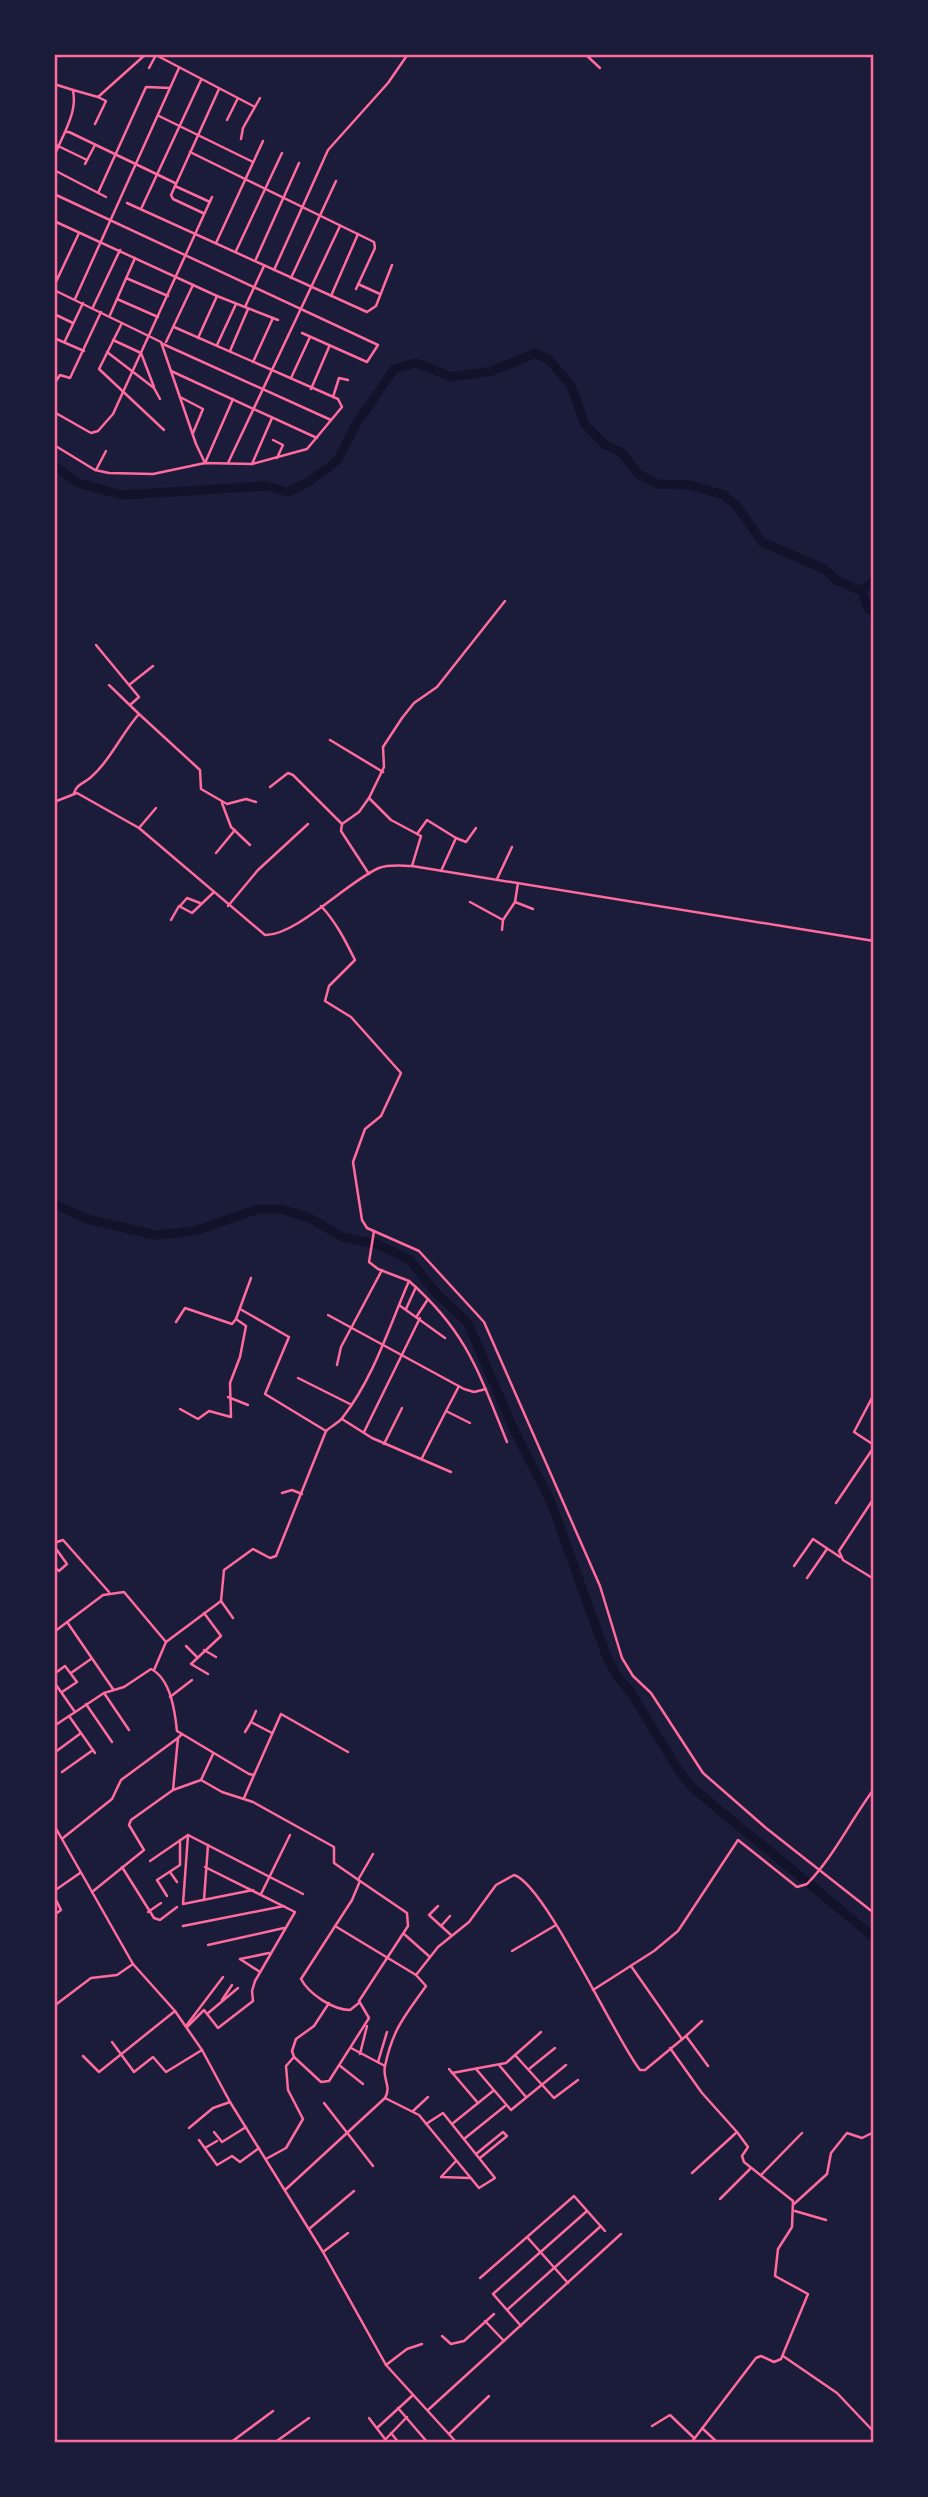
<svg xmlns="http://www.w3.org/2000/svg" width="928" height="2497" font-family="Roboto,sans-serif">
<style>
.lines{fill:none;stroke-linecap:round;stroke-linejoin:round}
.river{stroke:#12122b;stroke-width:9}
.minor{stroke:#ff6b9d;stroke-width:2.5}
.tertiary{stroke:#ff6b9d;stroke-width:2.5}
.neatline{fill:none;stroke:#ff6b9d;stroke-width:2.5}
</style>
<rect width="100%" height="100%" fill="#1b1b3a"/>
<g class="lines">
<!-- river -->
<g class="river">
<path d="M54,465l24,18 44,12 144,-9 22,6 22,-11 27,-20 18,-35 39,-57 22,-6 36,14 40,-6 44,-18 13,7 22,25 13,38 20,21 18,9 16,21 20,10 32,1 34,10 12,10 26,37 62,27 14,12 24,10 12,-11"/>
<path d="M862,591l5,16 7,6"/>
<path d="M54,1204l33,15 68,16 40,-4 63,-22h23l29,9 32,19 35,7 33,16 26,33 32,30 46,107 37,72 55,153 11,21 13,15 49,80 15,18 180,148"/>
</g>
<!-- minor -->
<g class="minor">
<path d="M154,54l101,53"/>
<path d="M585,54l15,14"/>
<path d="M149,68l7,-13"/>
<path d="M54,84l19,6c3,16 -2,28 -8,42"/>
<path d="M73,90l25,7 48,-43"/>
<path d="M159,116l94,46"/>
<path d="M227,120l11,-22"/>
<path d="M95,124l11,-23 -8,-4"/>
<path d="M241,139l2,-11 17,-30"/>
<path d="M54,144l33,16"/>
<path d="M190,152l184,90 1,6 -19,41"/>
<path d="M54,156l11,-24h4l106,51"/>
<path d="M85,164l10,-19"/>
<path d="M54,170l52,27"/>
<path d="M175,186l35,16"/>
<path d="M98,193l48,-106 24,1"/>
<path d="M54,194l324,151 -11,17 -65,-29"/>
<path d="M127,203l240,109 9,-6 16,-41"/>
<path d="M141,209l60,-129"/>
<path d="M203,213l-30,-14 -2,-4 48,-106"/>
<path d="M54,221l163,75 61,24"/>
<path d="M216,243l47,-102"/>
<path d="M236,251l46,-98"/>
<path d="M256,259l43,-96"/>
<path d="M274,270l54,-120 60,-67 20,-29"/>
<path d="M126,278l42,18"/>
<path d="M291,278l45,-97"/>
<path d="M358,284l22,10"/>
<path d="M54,286l25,-53"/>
<path d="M54,290l107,52 35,102 9,19"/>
<path d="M331,296l27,-62"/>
<path d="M75,299l104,-231"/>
<path d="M117,299l41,18"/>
<path d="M93,307l27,-57"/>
<path d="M245,307l19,-41"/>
<path d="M54,314l19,9"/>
<path d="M110,315l25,-57"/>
<path d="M122,323l-23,46 65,61"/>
<path d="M54,338l30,13"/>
<path d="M198,338l19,-42"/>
<path d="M113,340l28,13 13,34"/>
<path d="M65,341l18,-38"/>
<path d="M166,342l27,-57"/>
<path d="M163,344l168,76"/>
<path d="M217,345l19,-41"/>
<path d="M230,351l18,-42"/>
<path d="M107,352l47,36 6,11"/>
<path d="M253,362l20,-44"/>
<path d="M171,371l146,67"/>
<path d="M291,378l19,-41"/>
<path d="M54,384l6,-9 10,3 31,-66"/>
<path d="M311,389l18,-42"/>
<path d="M180,397l23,12 -10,24"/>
<path d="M333,397l6,-19 9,2"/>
<path d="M54,412l37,21 7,-2 15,-17 99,-217"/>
<path d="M273,440l10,5 -6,13"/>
<path d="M54,445l41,25 14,3 44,1 52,-11 47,1 55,-15 35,-42 -4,-8 -164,-72"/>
<path d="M205,463l28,-64"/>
<path d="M228,463l112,-237"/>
<path d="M252,464l20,-46"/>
<path d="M96,470l10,-19"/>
<path d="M96,645l33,40"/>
<path d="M109,685l30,29"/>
<path d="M130,705l9,-8 -10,-12 24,-19"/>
<path d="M330,740l53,32"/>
<path d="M270,787l18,-14 5,2 49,49 -1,7 28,43"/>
<path d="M74,793c3,-9 10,-10 16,-15 20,-17 32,-45 49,-64l61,56 1,19 26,15 19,-5 10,3"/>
<path d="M369,798l22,22 30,16 -9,30"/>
<path d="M222,803l9,24 19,18"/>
<path d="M342,824l17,-12 10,-14 15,-31 -1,-20 19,-29 12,-15 23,-16 68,-86"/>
<path d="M139,828l17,-20"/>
<path d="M417,834l10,-14 29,18 -15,33"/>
<path d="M456,838l10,4 10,-14"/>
<path d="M216,853l19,-23"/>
<path d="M497,879l15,-32"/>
<path d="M518,883l-3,19 18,7"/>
<path d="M470,902l33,18"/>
<path d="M180,906l7,-8 13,5"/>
<path d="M228,906l30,-36 50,-46"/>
<path d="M321,906c15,16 24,34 34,54l-26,26 -4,15 26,16 50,56 -20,43 -16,13 -12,33 9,58 5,8 52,23 65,71 116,264 22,72 11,18 18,17 52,80 63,55 108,85"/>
<path d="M171,920l8,-14 13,7 21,-20"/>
<path d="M502,930l1,-10 12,-18"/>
<path d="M409,1281c58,51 70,92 98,161"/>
<path d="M399,1305l46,33"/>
<path d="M240,1309l49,28 -24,57 61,37"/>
<path d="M406,1309l10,-22"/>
<path d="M328,1315l136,74 10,3 12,-3"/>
<path d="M417,1316l11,-17"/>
<path d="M176,1322l9,-14 47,16 4,-5"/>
<path d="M337,1365l4,-18 41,-77"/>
<path d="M298,1378l52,26"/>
<path d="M874,1394l-20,38 20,13"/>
<path d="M228,1397l20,8"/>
<path d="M180,1409l18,10 11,-8 22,6 -1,-34 10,-26 6,-31 -10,-7 15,-41"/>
<path d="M446,1411l13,-25"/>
<path d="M342,1419l30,19 79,34"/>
<path d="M364,1432l56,-114"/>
<path d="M384,1444l18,-36"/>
<path d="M422,1458l24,-47 24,12"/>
<path d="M282,1493l10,-3 10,4"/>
<path d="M874,1498l-35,53 4,9 31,19"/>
<path d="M836,1503l38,-56"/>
<path d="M54,1543l9,-3 46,52"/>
<path d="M54,1546l13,18 -8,7 -5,-4"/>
<path d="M794,1566l19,-27 27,18"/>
<path d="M807,1578l20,-29"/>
<path d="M221,1601l12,17"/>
<path d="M204,1613l17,23 -30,28 17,10"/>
<path d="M67,1622l46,67"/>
<path d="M54,1632l49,-37 21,-3 42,50 55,-41 3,-31 29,-21 17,9 6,-2 50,-125c5,-5 13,-8 17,-14 31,-40 46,-90 66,-136l-31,-12 -9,-7 5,-31"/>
<path d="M186,1646l11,11"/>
<path d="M204,1650l12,7"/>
<path d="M154,1670l12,-28"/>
<path d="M71,1673l20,-14"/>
<path d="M54,1674l11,-8 12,16 -15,10"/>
<path d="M54,1682l21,30"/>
<path d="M104,1693l25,37"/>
<path d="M170,1697l22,-17"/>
<path d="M86,1704l26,38"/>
<path d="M256,1711l-5,11 21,11"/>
<path d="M69,1716l26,37"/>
<path d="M54,1726l50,-33 20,-6 27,-18c20,10 24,43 26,62l72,43 5,1 27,-61 67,38"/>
<path d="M245,1732l6,-10"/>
<path d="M54,1753l27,-20"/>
<path d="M62,1772l31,-22"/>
<path d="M201,1780l12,-26"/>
<path d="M173,1790l5,-52 4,-4"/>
<path d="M244,1798l10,-23"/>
<path d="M54,1825l79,139 42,47 27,39 28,52 93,150 63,113 71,78"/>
<path d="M63,1838l49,-39 9,-19 57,-42"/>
<path d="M150,1861l38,-26"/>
<path d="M122,1867l32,51 6,2 17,-13"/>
<path d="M170,1872l7,10"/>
<path d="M358,1880l15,-26"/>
<path d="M253,1890l-70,14 5,-69 115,59"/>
<path d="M54,1891l26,-18"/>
<path d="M92,1892l52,-42 -15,-25 2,-5 42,-30 28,-10 21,12 31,10 81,45v16l26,18 -8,19 -51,79c8,15 32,31 49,31l9,-7"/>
<path d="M261,1894l29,-59"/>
<path d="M54,1896l7,14 -7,5"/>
<path d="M167,1896l-10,-16 23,-15v-25"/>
<path d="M204,1900l4,-55"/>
<path d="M438,1906l-9,9 22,20"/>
<path d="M148,1912l13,-9"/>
<path d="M183,1926l101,-20"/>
<path d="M335,1926l81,49"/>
<path d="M441,1926l9,-10"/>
<path d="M404,1934l26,23"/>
<path d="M208,1945l76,-17"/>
<path d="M512,1951l44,-26"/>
<path d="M240,1959l29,-6"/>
<path d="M240,1959l20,13"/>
<path d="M631,1966l51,73"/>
<path d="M593,1990l61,-39 24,-20 60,-91 59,47 10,-3c28,-29 43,-63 67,-95"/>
<path d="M222,2000l10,-15"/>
<path d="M54,2006l37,-28 26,-3 16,-11"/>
<path d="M207,2014l31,-26"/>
<path d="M186,2026l37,-49"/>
<path d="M187,2027l17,-17 14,18 35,-27 -1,-10 3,-10 40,-69 -90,-45"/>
<path d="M686,2036l16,-15"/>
<path d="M112,2042l22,30 19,-15 13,15 36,-22"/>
<path d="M351,2048l34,18"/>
<path d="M670,2048l32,45 35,39"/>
<path d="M360,2054l7,-28"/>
<path d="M515,2055l39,43 24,-18"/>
<path d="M83,2056l16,16 76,-61"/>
<path d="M294,2057l-2,-6 4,-12 18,-13 15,-23"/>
<path d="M378,2062l9,-30"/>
<path d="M339,2065l24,19"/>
<path d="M499,2065l27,32"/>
<path d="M449,2069l29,34"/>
<path d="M476,2069l35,41 55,-45"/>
<path d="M529,2069l26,-21"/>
<path d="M452,2073l54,-10 35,-31"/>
<path d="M385,2098l34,17 60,73 16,-10 -52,-65 -17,11"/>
<path d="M324,2103l49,63"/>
<path d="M413,2111l15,-14"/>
<path d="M452,2124l41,-33"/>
<path d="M189,2128l24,-20 17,-6"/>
<path d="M214,2132l8,10 24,-15"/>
<path d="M464,2139l41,-33"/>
<path d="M199,2140l18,25 15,-9 8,6 19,-14"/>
<path d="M205,2148l12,-7"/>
<path d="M476,2154l27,-22 4,4 -27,22"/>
<path d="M266,2159l20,-11 17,-29 -15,-29 -2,-24 8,-9 27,25 8,-1 40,-63 -10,-17 49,-75 -1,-13 -47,-32"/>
<path d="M456,2161l-15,16 30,1"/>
<path d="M761,2175l41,-42"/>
<path d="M285,2190l100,-92c7,-12 -3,-19 0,-32 8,-38 20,-50 41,-80l-10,-11 22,-28 31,-25 27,-37 18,-10c31,9 100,162 126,195h5l41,-34 22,30"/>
<path d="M720,2199l30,-30"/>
<path d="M794,2204l33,-30 4,-21 16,-20 15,5 12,-6"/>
<path d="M795,2211l31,9"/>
<path d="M309,2229l45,-38"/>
<path d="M527,2237l41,46"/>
<path d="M323,2252l25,-19"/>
<path d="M480,2278l94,-82 31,35"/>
<path d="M507,2310l94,-84"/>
<path d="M485,2321l19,20"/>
<path d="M521,2326l-28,-32 94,-83"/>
<path d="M442,2336l9,8 13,-3 30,-27"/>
<path d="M783,2356l54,37 37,39"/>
<path d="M386,2365l21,-16 15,-5"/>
<path d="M398,2408l30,35"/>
<path d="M428,2410l193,-176"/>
<path d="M369,2418l16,21"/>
<path d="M652,2426l18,-11 24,23"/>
<path d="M377,2428l36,-33"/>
<path d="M702,2428l16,15"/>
<path d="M391,2433l8,10"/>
<path d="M449,2434l40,-38"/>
<path d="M230,2443l43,-32"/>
<path d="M274,2443l35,-25"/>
<path d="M382,2443l25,-26"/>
<path d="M691,2443l65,-85 5,-2 13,6 7,-3 27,-65 -33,-18 3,-27 14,-22 1,-26 -49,-39 -2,-6 6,-9 -11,-15 -45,41"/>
</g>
<!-- tertiary -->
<path class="tertiary" d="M54,802l23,-9 62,35 126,107c31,1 83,-54 114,-67 11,-4 23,-2 33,-2l462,75"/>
</g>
<!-- border -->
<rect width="928" height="2497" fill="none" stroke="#1b1b3a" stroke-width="112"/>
<rect x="56" y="56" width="816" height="2385" class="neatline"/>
</svg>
